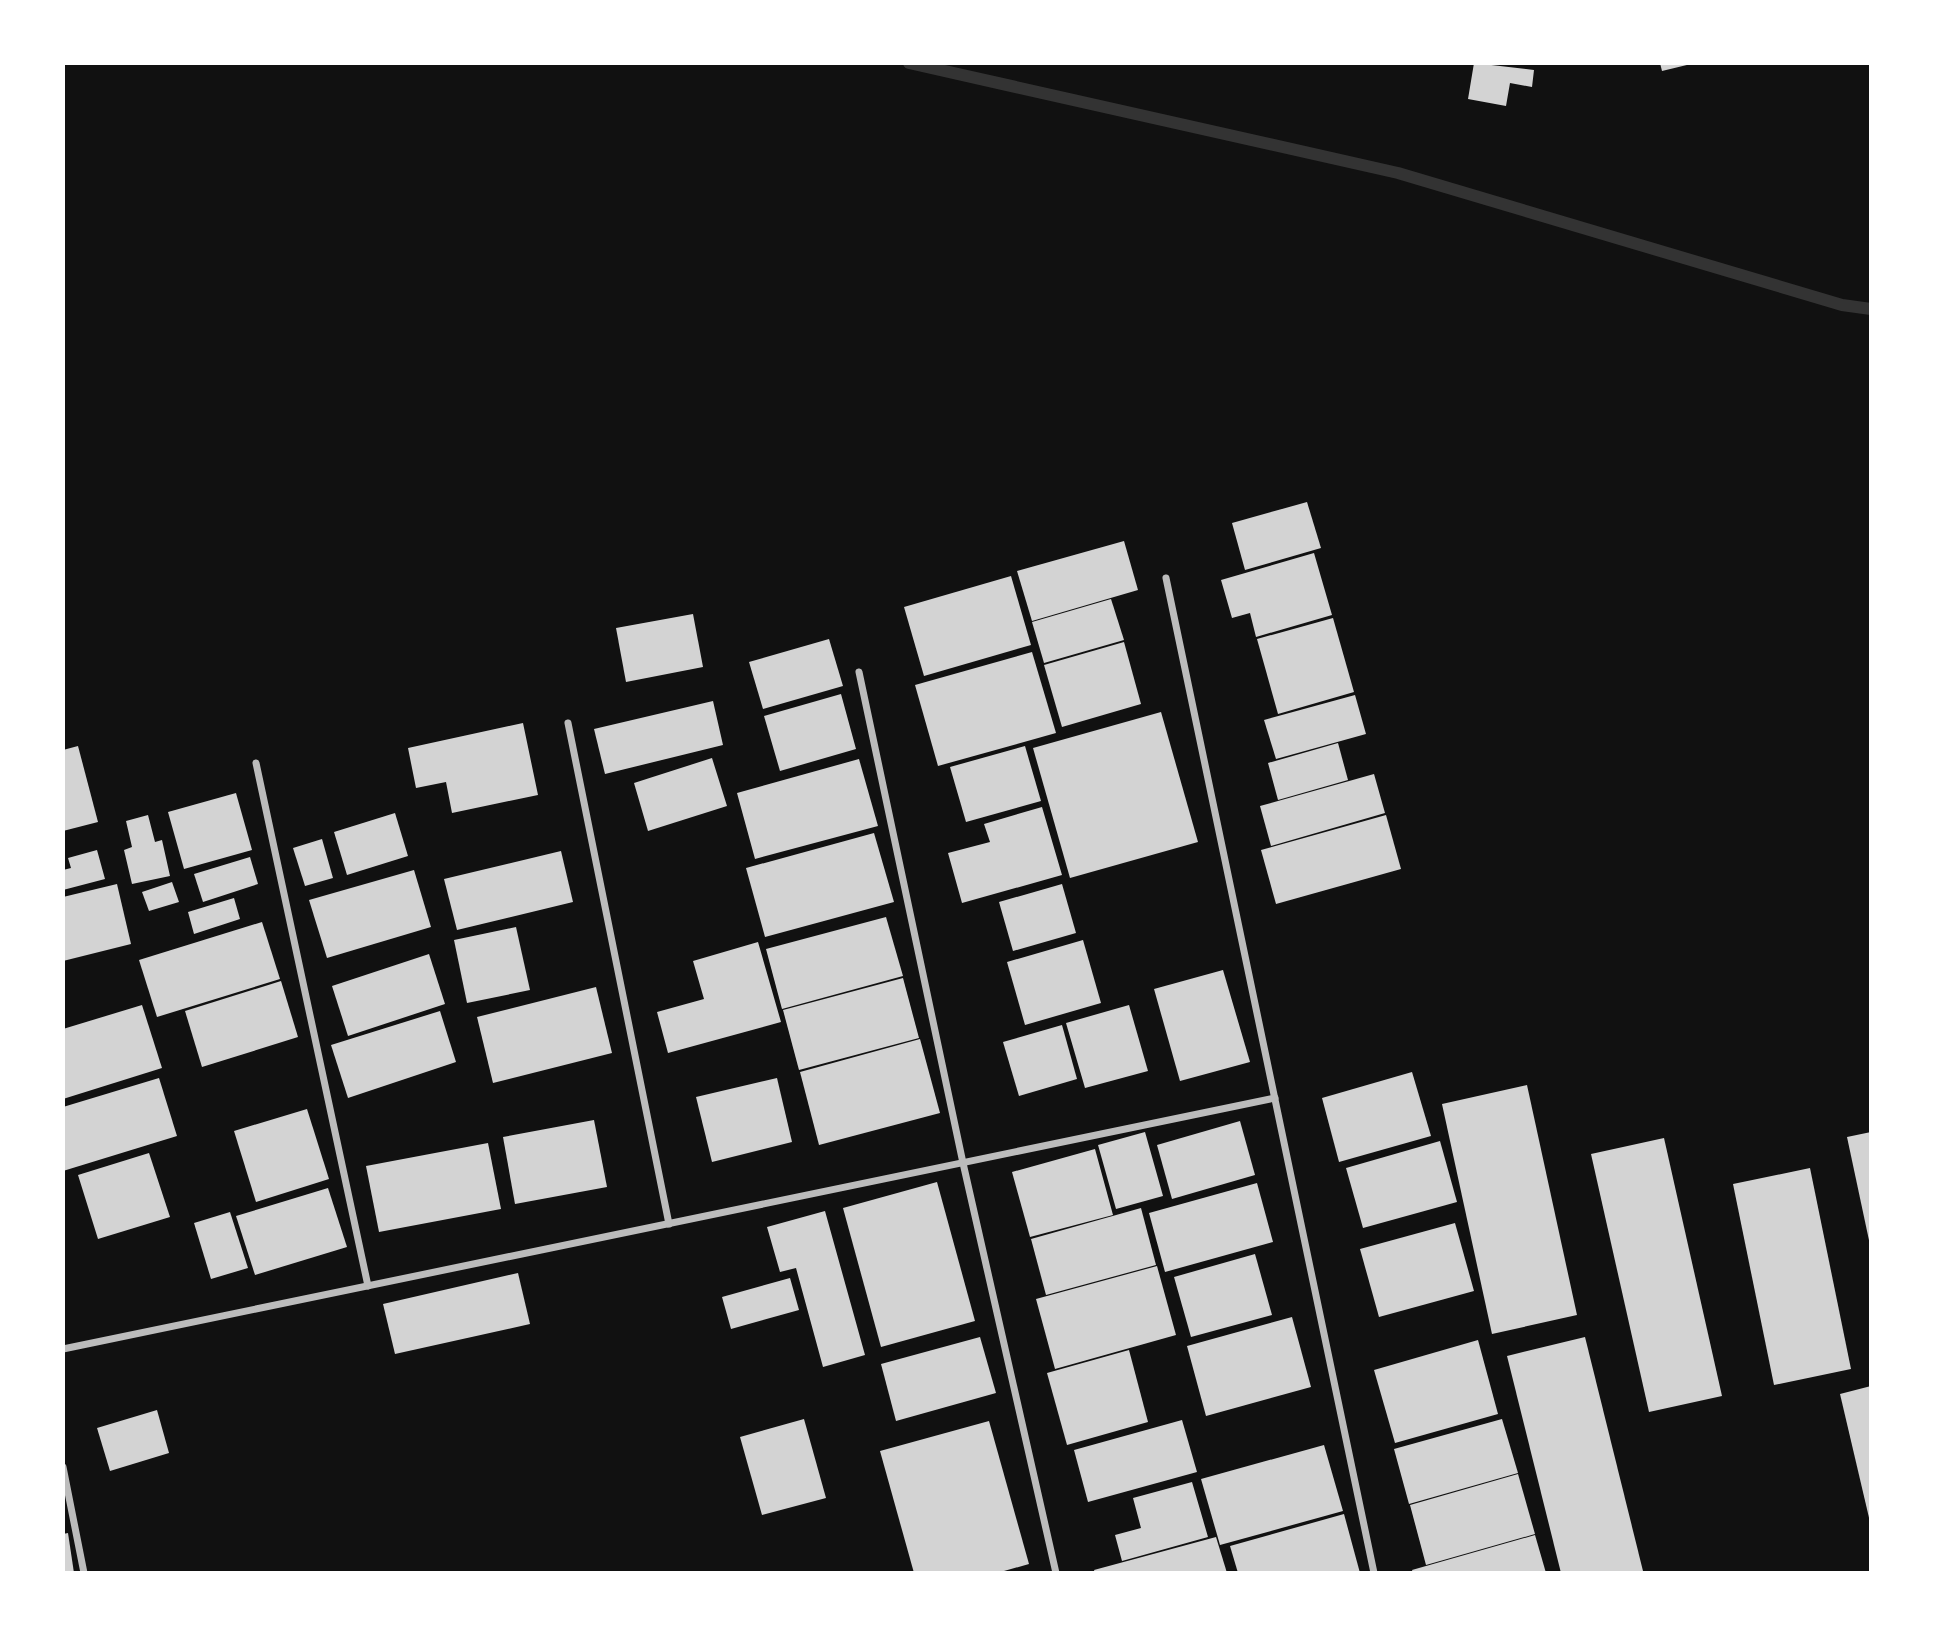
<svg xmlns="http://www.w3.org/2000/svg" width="1934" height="1636" font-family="'Space Grotesk',sans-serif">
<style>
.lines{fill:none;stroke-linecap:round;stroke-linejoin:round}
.stream{stroke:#333;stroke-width:12}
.building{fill:#d3d3d3}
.minor{stroke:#bcbcbc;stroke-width:7}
</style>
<rect width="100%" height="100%" fill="#111"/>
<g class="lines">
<!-- stream -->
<path class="stream" d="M909,63l489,110 444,132 29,4"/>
</g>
<!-- building -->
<g class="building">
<path d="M1474,63l60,7 -2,17 -22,-4 -4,23 -38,-7z"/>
<path d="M1660,63h31v1l-29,7z"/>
<path d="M1307,502l14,46 -76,22 -13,-47z"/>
<path d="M1124,541l14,49 -106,31 -15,-50z"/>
<path d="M1314,553l18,62 -76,22 -6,-24 -18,5 -11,-38z"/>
<path d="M1011,576l20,69 -107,31 -20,-69z"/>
<path d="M1111,599l13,41 -80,23 -12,-41z"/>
<path d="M693,614l10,53 -77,15 -10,-54z"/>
<path d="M1333,618l21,74 -76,22 -21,-75z"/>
<path d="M829,639l14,47 -80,23 -14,-47z"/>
<path d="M1124,642l17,62 -79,23 -18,-62z"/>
<path d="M1032,652l24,81 -118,33 -23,-81z"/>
<path d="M841,694l15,55 -76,22 -16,-55z"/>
<path d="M1355,695l11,39 -90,25 -12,-39z"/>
<path d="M713,701l10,44 -118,29 -11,-45z"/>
<path d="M1161,712l37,130 -128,36 -37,-130z"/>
<path d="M523,723l15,72 -86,18 -6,-31 -30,6 -8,-40z"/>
<path d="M1338,743l10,37 -70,20 -10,-37z"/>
<path d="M78,746l20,76 -35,9v-81z"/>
<path d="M1025,746l16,55 -75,21 -16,-55z"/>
<path d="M712,758l15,48 -79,25 -14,-48z"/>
<path d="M859,759l19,67 -123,33 -18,-66z"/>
<path d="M1374,774l11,39 -114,33 -11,-40z"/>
<path d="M236,793l16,57 -68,19 -16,-57z"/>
<path d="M1042,807l20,68 -100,28 -14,-50 42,-11 -6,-18z"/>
<path d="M395,813l13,43 -61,19 -13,-43z"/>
<path d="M148,815l7,27 7,-2 8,36 -38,8 -8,-34 8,-3 -6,-26z"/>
<path d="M1386,815l15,54 -125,35 -15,-54z"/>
<path d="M874,833l20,69 -129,35 -19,-69z"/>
<path d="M322,839l11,39 -28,8 -12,-38z"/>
<path d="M97,850l8,29 -42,11v-20l8,-2 -3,-10z"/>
<path d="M561,851l12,51 -116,28 -13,-51z"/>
<path d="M250,857l8,27 -55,18 -9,-28z"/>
<path d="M414,870l17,57 -104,31 -18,-58z"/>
<path d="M172,882l7,20 -30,9 -7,-19z"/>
<path d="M117,884l14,60 -68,17v-64z"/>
<path d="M1062,884l14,49 -63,18 -14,-49z"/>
<path d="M234,898l6,21 -46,15 -6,-22z"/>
<path d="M886,917l17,59 -121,33 -16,-60z"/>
<path d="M262,922l18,57 -123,38 -18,-57z"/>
<path d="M516,927l14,63 -63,13 -13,-63z"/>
<path d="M1083,940l18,63 -76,22 -18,-63z"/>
<path d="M758,942l23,80 -113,31 -11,-41 47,-13 -11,-38z"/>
<path d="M429,954l16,50 -97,32 -16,-50z"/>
<path d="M1223,970l27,92 -70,19 -26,-92z"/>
<path d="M903,978l16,60 -120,32 -16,-60z"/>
<path d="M281,981l17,56 -96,30 -17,-56z"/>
<path d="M596,987l16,66 -119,30 -16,-66z"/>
<path d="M142,1005l20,63 -99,31v-70z"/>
<path d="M1129,1005l19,66 -63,17 -19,-65z"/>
<path d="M440,1011l16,51 -108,36 -17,-53z"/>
<path d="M1062,1025l15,54 -58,17 -16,-54z"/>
<path d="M920,1039l20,74 -121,32 -19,-73z"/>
<path d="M1412,1072l19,64 -92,26 -17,-64z"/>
<path d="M159,1078l18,58 -114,35v-64z"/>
<path d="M777,1078l15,64 -80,20 -16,-65z"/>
<path d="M1527,1085l50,230 -85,19 -50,-230z"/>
<path d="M307,1109l22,70 -73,23 -22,-71z"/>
<path d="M594,1120l13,67 -92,17 -12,-67z"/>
<path d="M1240,1121l15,54 -83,24 -15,-54z"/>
<path d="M1145,1132l18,64 -47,13 -18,-64z"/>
<path d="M1871,1132v113h-1l-23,-108z"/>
<path d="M1664,1138l58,258 -73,16 -58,-258z"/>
<path d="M1440,1141l17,61 -94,26 -17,-60z"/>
<path d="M488,1143l13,66 -122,23 -13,-66z"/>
<path d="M1095,1149l18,66 -83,22 -18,-65z"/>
<path d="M149,1153l21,64 -72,22 -20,-64z"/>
<path d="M1810,1168l41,201 -77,16 -41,-201z"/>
<path d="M937,1182l38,139 -94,26 -38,-139z"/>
<path d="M1257,1183l16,59 -108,30 -16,-59z"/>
<path d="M328,1188l19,59 -92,28 -19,-59z"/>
<path d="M1141,1208l15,57 -110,30 -15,-56z"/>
<path d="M825,1211l40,144 -42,12 -27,-99 -16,4 -13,-45z"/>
<path d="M230,1212l18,56 -37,11 -17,-56z"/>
<path d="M1455,1223l19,68 -95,26 -19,-68z"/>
<path d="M1255,1254l17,61 -81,22 -17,-60z"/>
<path d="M1157,1266l19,69 -121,34 -19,-70z"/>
<path d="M518,1273l12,51 -135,30 -12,-50z"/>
<path d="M790,1278l9,32 -68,19 -9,-32z"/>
<path d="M1292,1317l19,70 -105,29 -19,-70z"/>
<path d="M980,1337l16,56 -100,28 -15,-57z"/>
<path d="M1585,1337l58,234 -8,2h-74l-54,-217z"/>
<path d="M1478,1340l20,74 -103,29 -21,-73z"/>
<path d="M1129,1350l19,72 -81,23 -20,-72z"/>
<path d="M1871,1386v136h-1l-30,-128z"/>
<path d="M157,1410l12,43 -59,18 -13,-43z"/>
<path d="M804,1419l22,79 -64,17 -22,-78z"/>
<path d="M1502,1419l16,54 -109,31 -15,-55z"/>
<path d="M1182,1420l15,52 -109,30 -14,-52z"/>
<path d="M989,1421l40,143 -32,9h-83l-34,-122z"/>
<path d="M1324,1445l19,66 -123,34 -19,-66z"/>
<path d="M1518,1474l17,60 -109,31 -16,-60z"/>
<path d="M1192,1482l16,55 -86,24 -7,-26 26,-7 -8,-30z"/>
<path d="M1344,1514l16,59h-122l-8,-27z"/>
<path d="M68,1533l6,40h-11v-39z"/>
<path d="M1535,1535l11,38h-133l-1,-3z"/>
<path d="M1216,1537l11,36h-132l-1,-3z"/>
</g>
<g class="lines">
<!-- minor -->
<g class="minor">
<path d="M1166,578l208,995"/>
<path d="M859,672l104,491 93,410"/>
<path d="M568,723l101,501"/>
<path d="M256,763l112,523"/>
<path d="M63,1349l1212,-251"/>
<path d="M63,1467l21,106"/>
</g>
</g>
<!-- border -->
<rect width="1934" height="1636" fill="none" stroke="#ffffff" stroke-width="130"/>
</svg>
